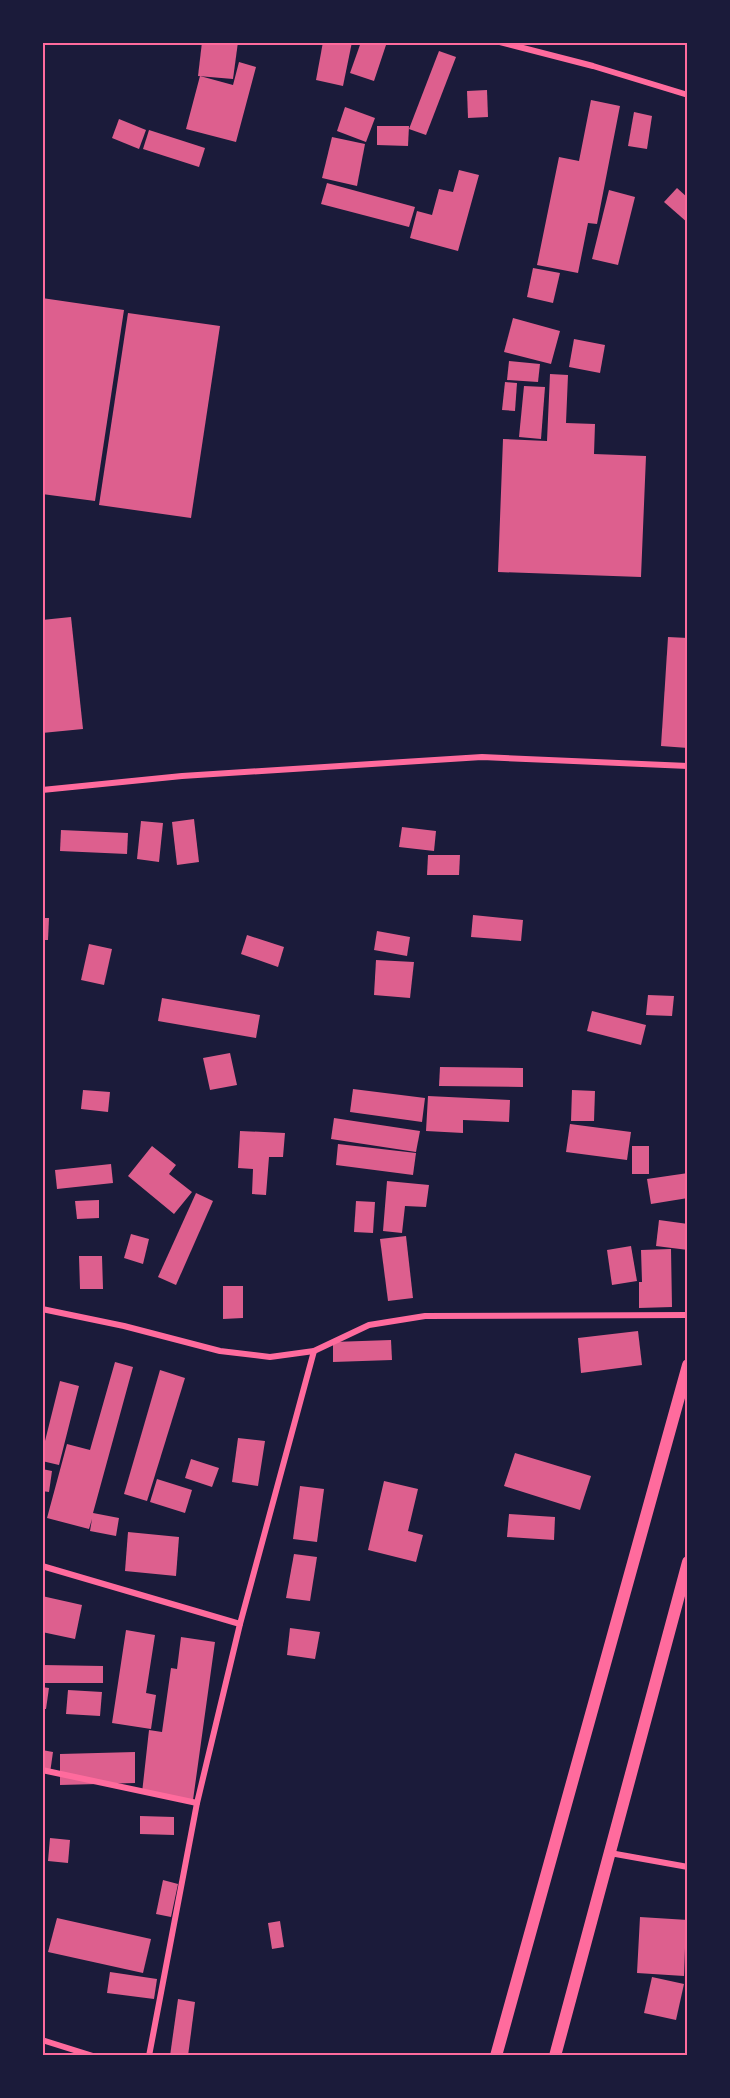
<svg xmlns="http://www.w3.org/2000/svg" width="730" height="2098" font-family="Arial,sans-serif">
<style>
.building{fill:#dd5f8e}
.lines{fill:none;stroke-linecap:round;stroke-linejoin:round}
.minor{stroke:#ff6b9d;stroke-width:6}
.secondary{stroke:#ff6b9d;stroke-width:12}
.neatline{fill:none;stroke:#ff6b9d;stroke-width:2}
</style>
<rect width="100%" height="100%" fill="#1b1b3a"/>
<!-- building -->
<g class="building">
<path d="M202,42h36l-5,37 -35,-3z"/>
<path d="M323,42h29l-9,44 -27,-6z"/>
<path d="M361,42h26l-13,39 -24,-8z"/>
<path d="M439,51l17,6 -30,78 -17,-6z"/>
<path d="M239,62l17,5 -20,75 -50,-13 14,-53 33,9z"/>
<path d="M487,90l1,27 -20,1 -1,-27z"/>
<path d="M591,100l29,6 -23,118 -9,-1 -10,50 -41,-8 22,-108 20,4z"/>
<path d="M345,107l30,11 -9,24 -29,-11z"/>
<path d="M634,112l18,4 -5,33 -19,-3z"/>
<path d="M119,119l27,11 -7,19 -27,-11z"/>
<path d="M377,126h32l-1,20 -31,-1z"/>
<path d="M149,130l56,18 -6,19 -56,-18z"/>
<path d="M332,137l33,7 -8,42 -35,-8z"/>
<path d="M459,170l20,5 -21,76 -48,-13 7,-27 15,4 7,-26 14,3z"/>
<path d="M327,183l88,24 -6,20 -88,-23z"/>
<path d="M677,188l11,10v25l-24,-21z"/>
<path d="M609,190l26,7 -17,68 -26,-6z"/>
<path d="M533,268l27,5 -7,30 -26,-6z"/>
<path d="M42,298l82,12 -29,191 -53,-7z"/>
<path d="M128,313l92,13 -29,192 -92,-13z"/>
<path d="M513,318l47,13 -9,33 -47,-12z"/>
<path d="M574,339l31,6 -5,28 -31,-6z"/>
<path d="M509,361l31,3 -2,18 -31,-2z"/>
<path d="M550,374l18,1 -2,48 29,1 -1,30 52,2 -5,121 -143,-5 5,-133 44,2z"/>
<path d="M505,382l12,1 -2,28 -13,-1z"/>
<path d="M524,386l21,1 -4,52 -22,-2z"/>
<path d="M71,617l12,112 -41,4v-113z"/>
<path d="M668,637l20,1v110l-27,-2z"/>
<path d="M194,819l5,43 -22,3 -5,-43z"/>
<path d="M141,821l22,2 -4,39 -22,-3z"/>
<path d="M402,827l34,4 -2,20 -35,-4z"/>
<path d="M61,830l67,3 -1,21 -67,-3z"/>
<path d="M428,855h32l-1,20h-32z"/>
<path d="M473,915l50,5 -2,21 -50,-4z"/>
<path d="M42,918h7l-1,22h-6z"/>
<path d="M377,931l33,6 -3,19 -33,-6z"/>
<path d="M247,935l37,12 -6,20 -37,-13z"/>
<path d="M89,944l23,5 -8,36 -23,-5z"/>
<path d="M376,960l38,2 -4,36 -36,-3z"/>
<path d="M648,995l26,1 -2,20 -26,-1z"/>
<path d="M162,998l98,17 -4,23 -98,-17z"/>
<path d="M592,1011l54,14 -5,20 -54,-14z"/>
<path d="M230,1053l7,32 -27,5 -7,-32z"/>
<path d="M440,1067l83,1v19l-84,-1z"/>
<path d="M353,1089l72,9 -3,24 -72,-10z"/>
<path d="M83,1090l27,2 -2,20 -27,-3z"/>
<path d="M572,1090l23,1 -1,30h-23z"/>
<path d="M428,1096l82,4 -1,22 -46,-2v13l-37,-2z"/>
<path d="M334,1118l86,13 -4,21 -85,-13z"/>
<path d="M570,1124l61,8 -4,28 -61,-8z"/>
<path d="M240,1131l45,2 -2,24h-14l-3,38 -14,-1 1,-25 -15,-1z"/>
<path d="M338,1144l78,9 -3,22 -77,-10z"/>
<path d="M152,1146l24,19 -7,9 23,18 -18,22 -46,-38z"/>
<rect x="632" y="1146" width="17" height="28"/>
<path d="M111,1164l2,19 -56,6 -2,-19z"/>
<path d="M688,1173v25l-37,6 -4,-25z"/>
<path d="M387,1181l42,4 -3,22 -21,-1 -3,27 -19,-2z"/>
<path d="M196,1193l17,8 -37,84 -18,-8z"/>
<path d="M99,1200v18l-22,1 -2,-18z"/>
<path d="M356,1201l19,1 -2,31 -19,-1z"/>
<path d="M659,1220l29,4v26l-32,-4z"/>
<path d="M131,1234l18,5 -6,25 -19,-6z"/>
<path d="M406,1236l7,62 -25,3 -8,-62z"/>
<path d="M631,1246l6,35 -25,4 -5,-35z"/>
<path d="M671,1249l1,58 -33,1v-26h3l-1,-32z"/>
<path d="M79,1256h23l1,33h-23z"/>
<path d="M223,1286h20v32l-20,1z"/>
<path d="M638,1331l4,34 -61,8 -3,-35z"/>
<path d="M391,1340l1,20 -59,2v-20z"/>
<path d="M115,1362l18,5 -40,146 26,5 -3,18 -26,-5 2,-12 -3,10 -42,-11 20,-74 23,6z"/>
<path d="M160,1370l25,8 -38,123 -23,-7z"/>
<path d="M60,1381l19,5 -20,79 -17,-4v-20h3z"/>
<path d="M238,1438l27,3 -7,45 -26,-4z"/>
<path d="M515,1453l76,23 -11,34 -76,-24z"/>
<path d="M191,1459l28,9 -7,19 -27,-9z"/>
<path d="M42,1469l10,2 -3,21 -7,-1z"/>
<path d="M157,1479l35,11 -7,23 -35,-11z"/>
<path d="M384,1481l34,8 -10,42 15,4 -7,27 -48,-12z"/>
<path d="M300,1486l24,3 -7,53 -24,-3z"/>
<path d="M509,1514l46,3 -1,23 -47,-3z"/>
<path d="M128,1532l51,5 -3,39 -51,-5z"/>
<path d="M294,1554l23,3 -7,44 -24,-3z"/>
<path d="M42,1596l40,9 -7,34 -33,-7z"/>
<path d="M290,1628l30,4 -5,27 -28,-4z"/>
<path d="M126,1630l29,5 -9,58 10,2 -5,34 -39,-6z"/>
<path d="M181,1637l34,5 -22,158 -51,-7 7,-63 13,2 9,-64 6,1z"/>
<path d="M42,1665l61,1v17h-61z"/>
<path d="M42,1687l7,1 -3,21h-4z"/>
<path d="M68,1690l34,2 -2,24 -34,-2z"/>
<path d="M42,1750l11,2 -3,21 -8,-1z"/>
<path d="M135,1752v31l-75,2v-31z"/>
<path d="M140,1816l34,1v18l-34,-1z"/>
<path d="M50,1838l20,2 -2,23 -20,-2z"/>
<path d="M163,1880l15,4 -7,33 -15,-3z"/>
<path d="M640,1917l48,3v28h-3l-1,28 -47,-3z"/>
<path d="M57,1918l94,21 -8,34 -95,-21z"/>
<path d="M280,1921l4,26 -12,2 -4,-26z"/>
<path d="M110,1972l47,7 -3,20 -47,-6z"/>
<path d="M652,1977l32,7 -8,36 -32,-7z"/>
<path d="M178,1999l17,3 -7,54h-18z"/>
</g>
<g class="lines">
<!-- minor -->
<g class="minor">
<path d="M500,42l93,24 95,29"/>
<path d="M42,790l140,-14 300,-19 206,9"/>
<path d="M42,1309l82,17 96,25 50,6 44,-6 55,-26 56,-9 263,-1"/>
<path d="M42,1566l198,58"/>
<path d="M42,1770l155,33"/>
<path d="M610,1853l78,14"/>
<path d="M42,2040l51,16"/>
<path d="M149,2056l48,-253 43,-179 74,-273"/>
</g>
<!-- secondary -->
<g class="secondary">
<path d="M496,2056l192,-691"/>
<path d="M555,2056l133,-494"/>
</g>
</g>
<!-- border -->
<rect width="730" height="2098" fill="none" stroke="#1b1b3a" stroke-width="87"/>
<rect x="44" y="44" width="642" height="2010" class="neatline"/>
</svg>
